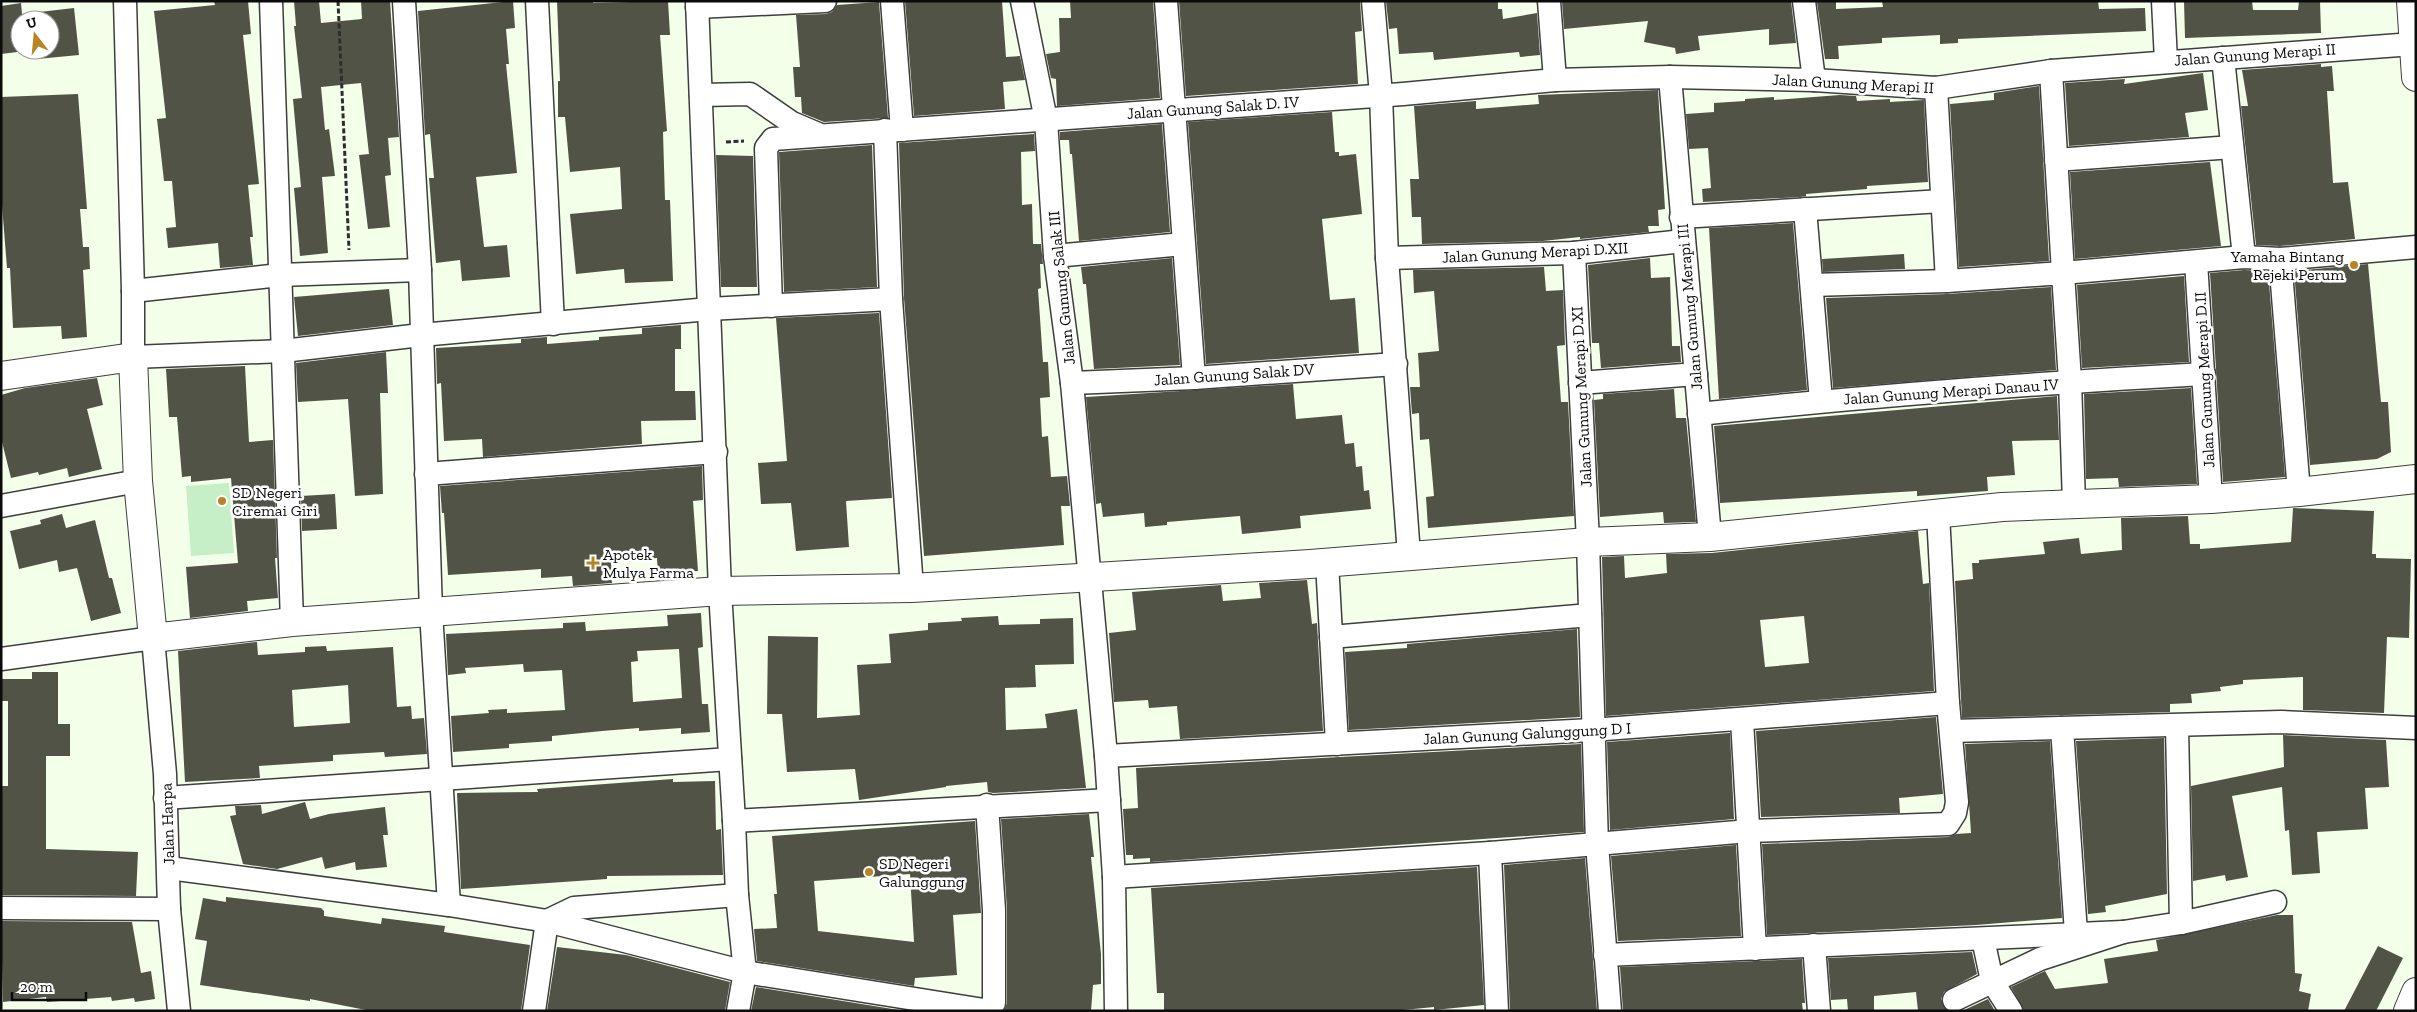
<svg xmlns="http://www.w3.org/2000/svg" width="2417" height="1012" font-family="'Zilla Slab',serif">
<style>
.pitch{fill:#c6efc8}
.building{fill:#525347;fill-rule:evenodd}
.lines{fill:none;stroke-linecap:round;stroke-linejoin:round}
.minor-casing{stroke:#3e3e3e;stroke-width:25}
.tertiary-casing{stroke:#3e3e3e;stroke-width:30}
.path{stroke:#2d2d2d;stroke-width:3;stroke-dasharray:5 2.5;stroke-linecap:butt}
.minor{stroke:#fff;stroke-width:22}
.tertiary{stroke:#fff;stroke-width:28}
.poi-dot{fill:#b78526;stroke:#fff;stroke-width:2}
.labels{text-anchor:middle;stroke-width:5;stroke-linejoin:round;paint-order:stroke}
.street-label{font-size:16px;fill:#0b0b0b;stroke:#fff}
.poi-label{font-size:16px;fill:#0b0b0b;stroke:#fff;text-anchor:start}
</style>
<rect width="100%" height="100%" fill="#f4ffe9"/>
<!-- pitch -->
<path class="pitch" d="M229,483l5,70 -43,3 -5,-70z"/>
<!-- building -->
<g class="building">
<path d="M214,1h34l3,33 -8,1 16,149 -11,1 5,52h-3l3,28 -33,3 -2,-25 -50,5 -2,-20 10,-1 -4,-46h-8l-7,-62 9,-1 -12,-107 61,-6z"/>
<path d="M294,1h25l2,22 41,-4 -1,-18h29l9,136 -11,1 3,37 -6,1 5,51 -22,2 -9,-74 10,-1 -8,-71 -40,4 4,43 4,-1 6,47 -13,1 6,76 -28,3 -6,-68 7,-1 -8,-88 9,-1 -8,-72h2z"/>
<path d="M513,1l2,27 -9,1 3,35h-3l11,109 -41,4 8,70 23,-2 3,32 -48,4 -2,-21 -24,3 -7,-85h5l-4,-44 -5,1 -7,-124z"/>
<path d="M557,1h36v2l75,-2 2,34h-10l7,96 -4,1 2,68h5l3,81 -48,2 -1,-14 -48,5 -6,-60 52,-5 -2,-42 -50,5 -5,-55h-7v-36h2z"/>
<path d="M905,1h97l4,56 14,-1 5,24 -22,2 2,27 -91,7z"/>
<path d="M1070,1h83l7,97 -103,8 -1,-27 -5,-1 -5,-24 14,-2 -1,-34h12z"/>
<path d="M1179,1h181l2,30 -7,1 3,52 -172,12z"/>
<path d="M1386,1h112v8h4l1,10 34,-6 3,42 -20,2 -1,-5 -85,8 -1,-8 -34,2 -2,-26 -8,1z"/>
<path d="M1562,1h229l5,42 -27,2v-16l-71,7 2,14 -24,4 -1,-6 -31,-6 4,-21 -84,8z"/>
<path d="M1836,1v8l47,-2 -1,-6h216l1,8 46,-1 1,23 -188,8v4l-18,1v-9l-58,3v5l-44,3 1,13h-14l-8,-57z"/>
<path d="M2184,1h68l1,9h45l1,-9h21l1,32 -136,5z"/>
<path d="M879,2l9,116 -64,4 -22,-9 -1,-16h-6l-2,-30h7l-4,-52 30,-1 6,-2 5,-7z"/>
<path d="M21,3l1,11 52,-6 5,47 -42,4 -1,-9h14v-30h-30v30h14l-33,4v-48z"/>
<path d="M2321,64v3l11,-1 2,25h-7l6,92 15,-1 7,57 -75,7 -24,-1 -15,-139h7l-6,-36z"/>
<path d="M2203,73l5,37 -23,3 4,24 -120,9 -4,-63 60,-4 -1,5z"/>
<path d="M2039,86l10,175 -90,6 -9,-163 44,-4v-7z"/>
<path d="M1658,90l7,119 -7,1 1,16h-11l1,6 -69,7v-2l-37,4 -121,3 -1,-27h-9l-2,-38h9l-5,-73 62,-5v8l63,-5 -1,-9z"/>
<path d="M78,94l9,115h-7l3,38h6l1,22 -7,1 4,67 -25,2 -1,-13 -48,2 -3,-60h-3l-6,-75v-96z"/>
<path d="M1840,95l16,1 1,5 33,-2v3l34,-2 4,82 -61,4v3l-61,5v2l-6,1 -97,5 -1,-13 9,-1 -3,-40 -19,1 -3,-35 28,-2v-9l31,-2v-2l29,-2v3z"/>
<path d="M1332,112l3,40h4v4l17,-2 6,60 -40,5 8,81 25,-2 4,55 -153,11 -18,-242z"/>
<path d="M1162,124l8,108 -91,9 -7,-87h-2l-1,-14h-9v-8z"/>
<path d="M1034,134l1,17 -14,1 1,53 10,-1 1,40h8l2,20h-3l1,24 -3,1 5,73h5l2,35 -10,1 2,39 6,-1 3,41 16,-1 3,30h-9l3,39 -140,11 -20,-258 -5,-155z"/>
<path d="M872,145l5,142 -93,5 -5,-140z"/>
<path d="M716,155l37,1 4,131h-36z"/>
<path d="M2210,162l11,84 -146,13 -5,-87z"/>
<path d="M1793,223l14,167 -88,9 -10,-171z"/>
<path d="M1904,254l1,15 -82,3 -1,-13z"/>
<path d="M1172,258l8,107 -86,4 -8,-85h-3l-2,-17z"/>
<path d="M1650,258l1,20 19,-1 2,69h8l1,16 -80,6 -2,-25h-7l-4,-78z"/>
<path d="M2368,264l13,138h7l3,50 -14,7 -67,6 -16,-194z"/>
<path d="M1544,267l2,24 17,-1 2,55 -8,1 4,56h7l6,114 -146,12 -2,-31 8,-1 -5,-57 -9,1 -1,-27 -7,1 -2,-27h10l-2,-34 21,-2 -5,-60 -20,2 -1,-23z"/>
<path d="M2244,270l24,1 17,206 -62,5 -13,-209z"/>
<path d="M2184,276l5,86 -107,6 -5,-83z"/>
<path d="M2051,287l5,83 -223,18 -7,-90 121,-4z"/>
<path d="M389,289l4,36 -95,11 -4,-39z"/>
<path d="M879,313l13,185 -46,3 3,46 -53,4 -5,-48 -30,1 -3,-41 29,-2 -11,-143z"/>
<path d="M681,325v24h-6v42h20l1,29 -55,1 1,23 -159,13 -1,-18 -38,2 -3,-58 -4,1 -1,-36 85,-5v-4l26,-2v7l52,-4v-3l43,-3v-6z"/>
<path d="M386,352l2,41h-8l3,101 -28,2 -7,-97 -50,3 -2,-39z"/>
<path d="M245,366l4,76 24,-2 4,118h-2l3,40 -31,3 1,10 -58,7 -4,-51 52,-4 -7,-85 -40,4v-6l-9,1 -5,-60h-8l-3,-48z"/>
<path d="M97,378l6,27 -16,4 15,60 -33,8 -2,-9 -28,7 -1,-3 -27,6 -10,-40v-43l24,-7z"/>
<path d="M1293,384l3,35 46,-4 3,29 9,-1 2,24 6,-1 2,25 5,-1 2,19 -71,7 1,12 -59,6 -2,-18 -73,6v3l-22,2 -1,-14 -41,4 -2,-14 -5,1 -10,-107z"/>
<path d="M2191,388l6,96 -78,3 -1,-9 -32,1 -2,-85z"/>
<path d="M1674,389l2,29h10l10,104 -32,1 -1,-11 -63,5 -6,-117 9,-1v-5z"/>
<path d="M2057,396l2,44 -47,1 3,34 -28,2 1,14 -71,5v-5l-197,12 -6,-77z"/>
<path d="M702,466l1,34 -10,1 5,70 -40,3 -1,-16 -46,4 1,21 -39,3 -1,-10 -31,2v-9l-93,6 -4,-62h-2l-2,-27z"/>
<path d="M335,494l2,35 -35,2 -1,-35z"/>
<path d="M2293,508l81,3 -2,43h4v4l35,1 -2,79 -22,-1 -3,76 -81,-3v-33l-60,3v4l-23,3 1,4 -30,3 1,9 -22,1v8l-208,6 -7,-137 18,-2 -1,-16h7v-3l66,-6 -2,-12 36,-4 2,16 41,-4 -1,-32 67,-2 2,28h10v5l91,-7z"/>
<path d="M62,514l4,14 29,-8 14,58h3l9,35 -30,8 -14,-53 -18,4 -2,-12 -38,9 -9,-38 31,-7 -1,-4z"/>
<path d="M1918,531l5,53 6,-1 5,108 -328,25 -4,-159 22,-1 1,22 42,-5 -1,-19 46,-1zM1804,616l5,47 -44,4 -5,-47z"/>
<path d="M1307,580l5,44 5,-1 6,108 -143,8 -3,-33 -28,2 -1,-8 -34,2 -5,-69 27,-3 -4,-38 89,-7 2,16 38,-3 -2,-15z"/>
<path d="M701,613l2,34 -5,1 4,56h6l2,28 -29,2v-6l-42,3v-3l-37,3 -50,5v5l-43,3v4l-56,4 -2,-36 38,-3 -1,-3 19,-1v4l58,-3 -3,-40 -38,2 -1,-8 -58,4 1,5 -18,2 -2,-41 117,-6v-5l22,-1 1,9 82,-5 -1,-11zM679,649l3,49 -49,4 -2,-40 7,-1 -1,-10z"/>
<path d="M998,616l1,9 41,-1v-5l33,-1 1,46 -39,1 1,22 -31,1 1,42 41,-2 -2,-14 32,-5 9,79 -93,5 -5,-1 -1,-10 -41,4v1l-87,13 -4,-31 -68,3 -5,-58h-15l1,-78 50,1 -1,81 43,-3 -3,-50 34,-2 -2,-29 39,-4v-7l34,-2 -1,-3z"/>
<path d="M1577,629l3,88 -231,13 -4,-78 62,-4v-4z"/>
<path d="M257,642l1,13 47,-3v-5l21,-1 1,5 66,-4 4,60 14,-1 1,13 12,-1 3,36 -42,3 -1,-5 -51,3v6l-74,5 1,12 -75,4 -7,-131zM348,685l2,38 -56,4 -2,-37z"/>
<path d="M32,672h26v52h12v32h-24v93l92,3 -2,44 -135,-1v-109h7v-85h-7v-22h31z"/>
<path d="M1936,717l7,77 -44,4 1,15 -139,4 -5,-86z"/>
<path d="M1730,733l4,86 -124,11 -3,-88z"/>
<path d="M2283,735l103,5 3,47 -24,1 3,41 -51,3 3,41 -28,2 -3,-45 -4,1 -3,-44 -50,9 16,81 -22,4 -1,-6 -32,6 -2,-95 93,-19z"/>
<path d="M2164,738l3,156 -62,12 1,6 -18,2 -12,-173z"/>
<path d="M2050,741l12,177 -86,7 -209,10 -5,-91 186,-7 8,-3 15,-1 -6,-89z"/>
<path d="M1581,744l3,88 -434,30v-4l-17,1v-4h-7l-3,-46 15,-1 -2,-40z"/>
<path d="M673,779v3l42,-1 1,49 5,-1 2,46 -116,1v3l-146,10 -4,-96 81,-1 -1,-3z"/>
<path d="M305,802l5,17 19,-5 56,-7 3,28h-5l4,32 -31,3 -1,-8 -30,7 -3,-12 -45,12 -34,-5 -13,-48 6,-1 -1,-9 26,-1 1,9z"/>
<path d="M1089,814l5,43h-3l10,97v30l-8,1 -2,26h-87l3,-8v-93l-6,-91z"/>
<path d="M975,821l6,92 -28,2 4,60 -42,3 -1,8 -157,-25 -3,-32 23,-1 -3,-34h3l-5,-58zM910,874l4,68 -96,-11 -4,-50z"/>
<path d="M1736,845l5,91 -123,5 -7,-85z"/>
<path d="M1585,858l12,153h-87l-6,-146z"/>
<path d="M1477,867l7,138 -50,5v-3l-41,4h-229v-18h-7l-6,-105z"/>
<path d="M226,897l95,11 3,3v5l57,8 1,-6 63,8 -1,6 86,13 -9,66h-150l-61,-12v2l-110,-16 7,-44 -12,-2 8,-41 23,4z"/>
<path d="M2277,915h16l2,58 7,1 -3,17 12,3 -3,17h-284l-13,-24 34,-16 10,18 53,-6 -4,-24 54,-8 -2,-11z"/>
<path d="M1,921l131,1 9,51 10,-2 4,28 -20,3 -1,-4 -22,3 -1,-4 -64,5 -1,-5 -43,5z"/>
<path d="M2378,946l25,12 -27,53h-32z"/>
<path d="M557,947l69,8 104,27 -5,29h-178z"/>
<path d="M1972,952l5,22 -33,18 -3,7 6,12h-29l-2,-19 -42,4v15h-26l-1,-12 -16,1 -3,-42z"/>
<path d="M1802,959l3,44h-3l1,8h-180l-3,-44z"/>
<path d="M756,987l149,24h-154z"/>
<path d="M1988,999l7,12h-33z"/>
</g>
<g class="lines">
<defs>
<g id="minor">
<path d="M125,1l8,290v66l150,-6 138,-16 288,-26 182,-10"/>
<path d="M271,1l21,621"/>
<path d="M404,1l16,269 11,342 18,293"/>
<path d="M537,1l16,323"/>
<path d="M697,1l23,590 14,230 375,-21"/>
<path d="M892,1l10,129"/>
<path d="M1022,1l24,119 9,136 17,127 34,373 8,121 2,134"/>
<path d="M1166,1l28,377"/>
<path d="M1373,1l8,94 6,163 22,297"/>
<path d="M1549,1l6,79"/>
<path d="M1804,1l10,79"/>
<path d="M2163,1l3,60"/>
<path d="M697,7l128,-6"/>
<path d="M2223,58l21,199"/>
<path d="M2051,71l12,202 181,-16 36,2 136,-12"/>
<path d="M1670,77l40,460"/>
<path d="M1936,88l11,193 116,-8 7,108 4,123"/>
<path d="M701,95l49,-1 42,29 26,11"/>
<path d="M885,130l6,169 21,289"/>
<path d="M2056,160l176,-13"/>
<path d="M1805,209l16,192"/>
<path d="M1681,217l261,-16"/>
<path d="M1574,253l14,289 9,302 13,167"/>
<path d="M1055,256l128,-12"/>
<path d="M1387,258l187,-5 109,-12"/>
<path d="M2280,259l19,233"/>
<path d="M2196,262l15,237"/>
<path d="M1812,285l135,-4"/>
<path d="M133,291l147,-16 140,-5"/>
<path d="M771,306l-5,-158 7,-9 630,-45 152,-14 115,-3 144,3 122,8 115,-17 362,-27"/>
<path d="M1072,383l122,-5 202,-14"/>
<path d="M1580,383l116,-9"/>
<path d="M1699,414c168,-18 336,-31 505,-40"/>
<path d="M426,474l290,-22"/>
<path d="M1,506l137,-25"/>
<path d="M1327,562l10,182"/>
<path d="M1331,637l259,-22"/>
<path d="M1,659l152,-21 12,136 4,135 10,102"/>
<path d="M1742,720l13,229"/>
<path d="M2177,726l4,197"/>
<path d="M2062,728l14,205"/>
<path d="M1952,731l329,-9 135,6"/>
<path d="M1106,756l486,-26 356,-27"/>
<path d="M165,798l565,-39"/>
<path d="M734,821l3,74 8,77 -7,39"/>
<path d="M169,868l280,37 98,16 198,51 239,38 6,-2 4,-5v-93l-7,-105"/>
<path d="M1114,877l376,-24"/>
<path d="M1,908l168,1"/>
<path d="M547,921l27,-13 163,-13"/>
<path d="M1983,939l9,42 19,30"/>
<path d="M1814,945l5,66"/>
<path d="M1605,955l518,-23"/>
<path d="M1954,1000l86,-41 83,-27 58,-9 94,-21"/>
<path d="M534,1011l13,-90"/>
<path d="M1497,1011l-7,-158 259,-22 199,-7 7,-11 2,-11 -9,-99 -10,-189"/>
</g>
<g id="tertiary">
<path d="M2411,1l5,76"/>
<path d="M1,376l132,-19 5,124 15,157 139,-16 428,-31 192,-3 398,-24 278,-22 122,-5 292,-30 209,-8 88,-7 117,-13"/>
<path d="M2408,1011l8,-19"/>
</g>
</defs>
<!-- minor casing -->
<use href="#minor" class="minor-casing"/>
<!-- tertiary casing -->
<use href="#tertiary" class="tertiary-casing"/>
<!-- path -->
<g class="path">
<path d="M338,1l11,249"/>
<path d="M726,142l18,-1"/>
</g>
<!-- minor -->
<use href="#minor" class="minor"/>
<!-- tertiary -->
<use href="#tertiary" class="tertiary"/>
</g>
<!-- markers -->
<g class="poi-dot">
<circle cx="2354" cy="265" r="5"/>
<circle cx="222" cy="501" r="5"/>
<path d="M590.5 555.5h5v5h5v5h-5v5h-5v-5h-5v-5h5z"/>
<circle cx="869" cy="872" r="5"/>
</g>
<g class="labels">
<!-- street labels -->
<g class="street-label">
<text transform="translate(2255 54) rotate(-4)" y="6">Jalan Gunung Merapi II</text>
<text transform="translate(1853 83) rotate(3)" y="6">Jalan Gunung Merapi II</text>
<text transform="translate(1213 107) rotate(-4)" y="6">Jalan Gunung Salak D. IV</text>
<text transform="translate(1535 252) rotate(-3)" y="6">Jalan Gunung Merapi D.XII</text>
<text transform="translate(1061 288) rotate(-96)" y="6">Jalan Gunung Salak III</text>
<text transform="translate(1689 307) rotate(-95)" y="6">Jalan Gunung Merapi III</text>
<text transform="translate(1234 374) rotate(-4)" y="6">Jalan Gunung Salak DV</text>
<text transform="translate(2204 380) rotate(-93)" y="6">Jalan Gunung Merapi D.II</text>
<text transform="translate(1951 391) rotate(-4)" y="6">Jalan Gunung Merapi Danau IV</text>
<text transform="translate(1581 397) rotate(-93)" y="6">Jalan Gunung Merapi D.XI</text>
<text transform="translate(1527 733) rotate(-3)" y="6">Jalan Gunung Galunggung D I</text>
<text transform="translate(167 824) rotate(-92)" y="6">Jalan Harpa</text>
</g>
<!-- poi labels -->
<g class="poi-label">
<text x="2344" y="262" text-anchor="end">Yamaha Bintang<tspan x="2344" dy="18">Rejeki Perum</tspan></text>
<text x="232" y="498">SD Negeri<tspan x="232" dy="18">Ciremai Giri</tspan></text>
<text x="603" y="560">Apotek<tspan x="603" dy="18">Mulya Farma</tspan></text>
<text x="879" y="869">SD Negeri<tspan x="879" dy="18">Galunggung</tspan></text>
</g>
</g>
<!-- border -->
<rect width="2417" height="1012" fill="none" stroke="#0b0b0b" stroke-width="5"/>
<!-- north arrow -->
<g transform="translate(35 35) rotate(344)"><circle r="24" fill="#ffffff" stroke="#9d9d9d"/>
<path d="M0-4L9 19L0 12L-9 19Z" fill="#b78526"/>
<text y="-8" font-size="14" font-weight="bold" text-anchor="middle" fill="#0b0b0b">U</text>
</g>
<!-- scale -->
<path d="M12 992v8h74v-8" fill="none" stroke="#0b0b0b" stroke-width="2.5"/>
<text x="20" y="992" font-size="15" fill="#0b0b0b" stroke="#ffffff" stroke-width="4" paint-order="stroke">20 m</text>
</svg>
